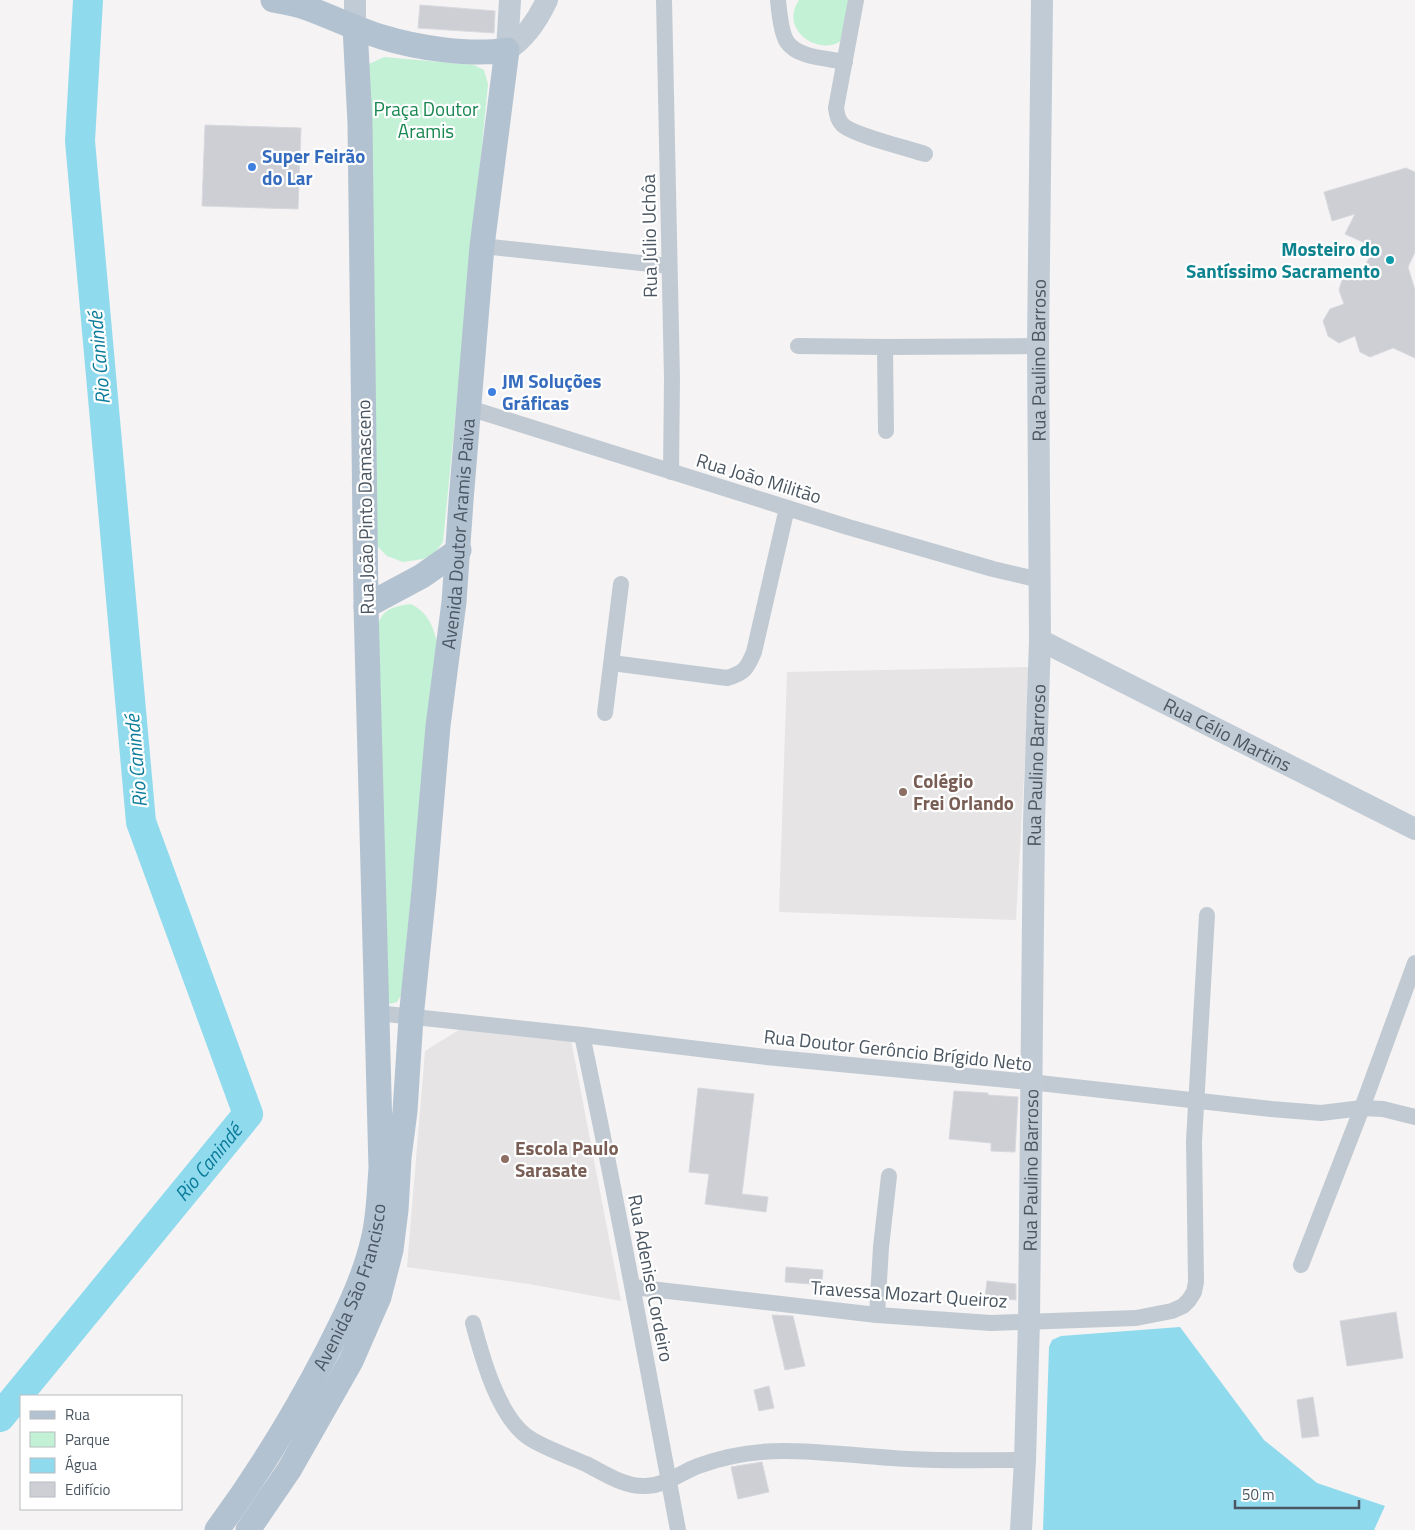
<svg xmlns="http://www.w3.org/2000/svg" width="1415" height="1530" font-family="'Titillium Web',sans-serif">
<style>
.education{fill:#e6e4e5}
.green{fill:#c3f1d5}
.water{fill:#90daee}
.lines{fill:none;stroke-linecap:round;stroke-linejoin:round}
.river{stroke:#90daee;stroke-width:30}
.building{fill:#cdcfd5;stroke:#d7d9de}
.street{stroke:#c1cad2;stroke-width:16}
.secondary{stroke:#c1cbd6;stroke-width:22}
.primary{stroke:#b3c2d1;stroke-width:25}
.shop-dot{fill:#3f7fe0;stroke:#fff;stroke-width:2}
.culture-dot{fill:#0f9aa8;stroke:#fff;stroke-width:2}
.education-dot{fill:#8d6e63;stroke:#fff;stroke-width:2}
.labels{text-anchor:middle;stroke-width:4.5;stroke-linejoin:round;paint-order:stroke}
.park-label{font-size:19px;fill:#17864f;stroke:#fff}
.shop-label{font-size:19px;font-weight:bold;fill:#366cbe;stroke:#fff;text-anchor:start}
.street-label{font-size:19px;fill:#4a5661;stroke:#fff}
.culture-label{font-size:19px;font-weight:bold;fill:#0d838f;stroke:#fff;text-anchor:end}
.education-label{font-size:19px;font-weight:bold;fill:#785e54;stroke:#fff;text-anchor:start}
.water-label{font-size:20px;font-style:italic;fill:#0c7c9b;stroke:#fff}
</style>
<rect width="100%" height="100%" fill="#f5f3f3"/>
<!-- education -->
<g class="education">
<path d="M1030,667l-14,253 -237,-8 8,-240z"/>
<path d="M462,1028l109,12 50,261 -92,-17 -122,-17 18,-216z"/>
</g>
<!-- green -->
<g class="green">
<path d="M799,0h49c4,7 2,14 1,22 -1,4 -1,9 -2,12 -17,28 -71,0 -48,-34z"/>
<path d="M384,57l90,8 10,5 4,14 -45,458 -9,12 -11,5 -20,3 -16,-6 -12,-12 -6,-480z"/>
<path d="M411,604c17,9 21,20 26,38l-36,353 -4,7 -7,2 -5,-8 -10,-366c8,-21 15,-23 36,-26z"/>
</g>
<!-- water -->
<path class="water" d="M1180,1327l84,113 53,43 68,23 -11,24h-331l6,-183 3,-7 9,-4z"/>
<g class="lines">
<!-- river -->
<path class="river" id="s1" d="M0,1417l248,-303 -107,-292 -61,-681 8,-141"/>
</g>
<!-- building -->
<g class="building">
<path d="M420,5l75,6 -1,22 -76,-5z"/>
<path d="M205,125l96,3 -3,81 -96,-3z"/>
<path d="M1406,168l9,4v80l-7,15 7,23v68l-22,-10 -23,9 -10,-5 -5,-16 -16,7 -11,-7 -5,-15 7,-12 14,-5 -5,-14 3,-10 21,-9 11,-24 -29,-13 10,-20 -23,7 -8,-29z"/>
<path d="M698,1088l56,6 -12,100 26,3 -2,15 -61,-8 4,-30 -20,-2z"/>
<path d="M954,1091l34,2v2l30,2 -3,55 -24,-1v-8l-42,-4z"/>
<path d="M786,1267l37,3 -1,15 -37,-3z"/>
<path d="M987,1281l29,3v16l-31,-3z"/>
<path d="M1396,1312l7,46 -56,8 -7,-45z"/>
<path d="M772,1315l21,1 12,50 -20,4z"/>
<path d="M769,1386l5,22 -15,3 -5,-21z"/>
<path d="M1313,1397l6,39 -17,2 -5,-38z"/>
<path d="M762,1462l7,30 -31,7 -7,-32z"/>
</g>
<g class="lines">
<!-- street -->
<g class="street">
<path d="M664,0l8,379 -1,93"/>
<path d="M778,0c1,11 3,33 9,42 11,16 40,16 58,20"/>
<path d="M856,0l-20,108c1,7 2,13 8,18 13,10 63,22 81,28"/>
<path d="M482,246l187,20"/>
<path d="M798,346l87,1 153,-1"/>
<path d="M885,347l1,84"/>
<path d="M469,408l379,119 145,42 47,11"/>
<path d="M612,663l115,15c17,-5 20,-9 27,-26l33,-144"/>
<path d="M605,713l16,-129"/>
<path d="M377,1013l205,22 184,22 264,25 241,27 50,4 41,-5 21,1 32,8"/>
<path d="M582,1035c35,164 65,330 96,495"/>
<path d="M1301,1265l61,-157 53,-145"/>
<path d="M633,1287l244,28 114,8 145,-5 36,-7 11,-5 6,-6 5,-8 2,-10 -2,-141 13,-226"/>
<path d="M877,1315l4,-68 8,-71"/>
<path d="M473,1323c9,34 26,97 58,116 16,10 37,17 55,25 18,9 38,23 59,22 20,0 35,-13 53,-20 27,-10 56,-15 85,-15 42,0 83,6 125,8 39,2 78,1 117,1"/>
</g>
<!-- secondary -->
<g class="secondary">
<path d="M355,0v27"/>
<path d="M507,50c18,-11 31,-31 40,-50"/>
<path d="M507,50l3,-50"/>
<path id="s2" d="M1040,640l375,189"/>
<path id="s3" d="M1021,1530l4,-70 4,-139 5,-500 6,-181 -2,-294 4,-346"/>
</g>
<!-- primary -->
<g class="primary">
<path d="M366,606l56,-30 37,-26"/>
<path id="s4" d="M217,1530c41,-56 78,-116 110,-178 18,-35 37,-73 46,-112 6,-23 6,-48 8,-72l-15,-562 -6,-483 -5,-96"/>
<path id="s5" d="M248,1530l41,-60 62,-109 28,-64 12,-47 5,-40 3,-52 6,-47 6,-93 13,-128 14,-164 16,-124 7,-101 21,-255 25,-196c-36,6 -90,-2 -125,-13 -26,-8 -50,-20 -75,-29 -11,-4 -23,-6 -34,-8"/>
</g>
</g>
<!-- markers -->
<g class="shop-dot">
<circle cx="252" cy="167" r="5"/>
<circle cx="492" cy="392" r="5"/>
</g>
<circle class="culture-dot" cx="1390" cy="260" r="5"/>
<g class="education-dot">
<circle cx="903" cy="792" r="5"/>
<circle cx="505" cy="1159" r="5"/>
</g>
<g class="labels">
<!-- park labels -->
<g class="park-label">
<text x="426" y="116">Praça Doutor<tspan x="426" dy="22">Aramis</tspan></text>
</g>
<!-- shop labels -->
<g class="shop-label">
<text x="262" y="163">Super Feirão<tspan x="262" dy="22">do Lar</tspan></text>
<text x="502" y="388">JM Soluções<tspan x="502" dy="22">Gráficas</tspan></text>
</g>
<!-- street labels -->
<g class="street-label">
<text transform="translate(649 236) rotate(-91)" y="7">Rua Júlio Uchôa</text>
<text dy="7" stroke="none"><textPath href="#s3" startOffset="1170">Rua Paulino Barroso</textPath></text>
<text transform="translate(759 478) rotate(17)" y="7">Rua João Militão</text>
<text transform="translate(365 507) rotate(-91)" y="7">Rua João Pinto Damasceno</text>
<text dy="7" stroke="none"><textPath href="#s5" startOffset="1036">Avenida Doutor Aramis Paiva</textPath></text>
<text dy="7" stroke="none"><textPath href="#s2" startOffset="210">Rua Célio Martins</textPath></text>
<text dy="7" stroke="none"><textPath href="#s3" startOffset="765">Rua Paulino Barroso</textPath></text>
<text transform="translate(898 1050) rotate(6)" y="7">Rua Doutor Gerôncio Brígido Neto</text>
<text dy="7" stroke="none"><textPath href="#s3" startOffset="360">Rua Paulino Barroso</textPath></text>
<text transform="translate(651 1278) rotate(79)" y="7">Rua Adenise Cordeiro</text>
<text dy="7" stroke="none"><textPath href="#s4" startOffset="279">Avenida São Francisco</textPath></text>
<text transform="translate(909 1294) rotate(4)" y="7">Travessa Mozart Queiroz</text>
</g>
<!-- culture labels -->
<g class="culture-label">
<text x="1380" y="256">Mosteiro do<tspan x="1380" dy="22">Santíssimo Sacramento</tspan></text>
</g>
<!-- education labels -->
<g class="education-label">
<text x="913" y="788">Colégio<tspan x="913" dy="22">Frei Orlando</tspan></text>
<text x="515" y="1155">Escola Paulo<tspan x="515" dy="22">Sarasate</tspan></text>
</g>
<!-- water labels -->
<g class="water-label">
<text transform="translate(99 358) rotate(-95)" y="7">Rio Canindé</text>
<text transform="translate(136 761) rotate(-95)" y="7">Rio Canindé</text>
<text dy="7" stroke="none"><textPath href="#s1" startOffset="329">Rio Canindé</textPath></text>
</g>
</g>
<!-- legend -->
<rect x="20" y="1395" width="162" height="115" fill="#ffffff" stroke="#b7bbc0"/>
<rect x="30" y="1411" width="25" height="8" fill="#b3c2d1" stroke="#b7bbc0"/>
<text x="65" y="1420" font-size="15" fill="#4a5661">Rua</text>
<rect x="30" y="1432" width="25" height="15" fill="#c3f1d5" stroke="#b7bbc0"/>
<text x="65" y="1445" font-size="15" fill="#4a5661">Parque</text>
<rect x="30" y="1458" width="25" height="15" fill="#90daee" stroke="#b7bbc0"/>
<text x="65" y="1470" font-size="15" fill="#4a5661">Água</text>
<rect x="30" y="1482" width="25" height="15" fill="#cdcfd5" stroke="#b7bbc0"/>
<text x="65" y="1495" font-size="15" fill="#4a5661">Edifício</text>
<!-- scale -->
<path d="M1235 1500v8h124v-8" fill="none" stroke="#4a5661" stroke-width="2.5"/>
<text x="1242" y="1500" font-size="15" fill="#4a5661" stroke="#ffffff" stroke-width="4" paint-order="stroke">50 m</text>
</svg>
